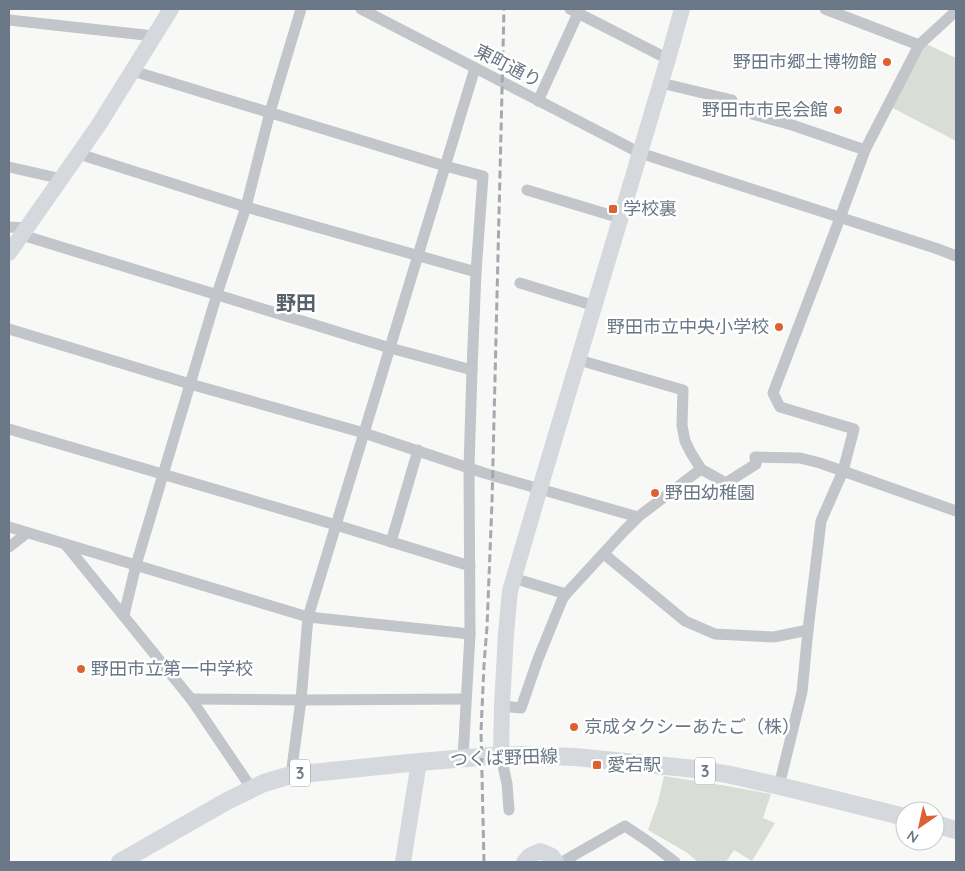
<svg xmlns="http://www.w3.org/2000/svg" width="965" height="871" font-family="Quicksand,'Noto Sans JP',sans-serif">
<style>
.green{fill:#d8ddd5}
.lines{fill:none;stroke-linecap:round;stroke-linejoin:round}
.street{stroke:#c2c5c9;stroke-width:11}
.secondary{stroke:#d5d9dd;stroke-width:16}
.primary{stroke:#d5d9dd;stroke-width:18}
.rail{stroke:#a3a9af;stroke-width:3;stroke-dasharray:8 4;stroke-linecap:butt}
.poi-dot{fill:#dd6132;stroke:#fff;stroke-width:2}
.labels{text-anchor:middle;stroke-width:5;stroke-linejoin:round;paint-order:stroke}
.shield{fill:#fff;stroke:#96a0aa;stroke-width:1}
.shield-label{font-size:16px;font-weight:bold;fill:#697786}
.poi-label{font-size:18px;fill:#697786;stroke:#fff;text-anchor:start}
.street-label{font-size:18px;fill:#697786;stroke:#fff}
.quarter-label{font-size:20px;font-weight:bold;fill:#56616b;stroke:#fff}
</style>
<rect width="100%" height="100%" fill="#f8f8f6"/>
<!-- green -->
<g class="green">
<path d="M926,44l30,14v83l-65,-34 30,-58z"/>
<path d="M664,776l57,9 50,9 -8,24 12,5 -23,38 -18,-11 -8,12h-28l-12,-10 -38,-22 10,-28z"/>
</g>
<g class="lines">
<!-- street -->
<g class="street">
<path d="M361,9l279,144 298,96 18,7"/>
<path d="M570,9l98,50"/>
<path d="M825,9l94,36"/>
<path d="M9,20l145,16"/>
<path d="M133,71l312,95 38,10 -7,96 -4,98 -3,97 1,167 -7,124"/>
<path d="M661,83l71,17 2,9 58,16 73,25"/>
<path d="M538,101l42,-92"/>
<path d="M79,154l167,53 230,65"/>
<path d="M9,167l53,12"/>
<path d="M527,190l93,28"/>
<path d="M9,227l17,1"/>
<path d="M22,235l368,113 82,22"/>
<path d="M520,283l75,23"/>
<path d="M9,329l181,55 174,49 120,40 154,44"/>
<path d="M579,360l104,30 -1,35 3,16 6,12 10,16 25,14 30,-19 -1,-7 45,1 20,5 136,48"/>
<path d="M9,429l327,96 134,41"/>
<path d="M9,527l299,90 162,17"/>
<path d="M391,542l27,-92"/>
<path d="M66,545l125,154 61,90"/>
<path d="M9,547l18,-14"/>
<path d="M604,554l81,67 30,13 59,3 34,-7"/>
<path d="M513,578l53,16"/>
<path d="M124,615l12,-50 81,-271 29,-87 24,-95 31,-103"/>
<path d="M191,699l110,1 165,-1"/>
<path d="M502,706l19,2 17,-49 24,-59 4,-6 58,-63 14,-14 63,-48"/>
<path d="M501,756l6,28 2,26"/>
<path d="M291,775l10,-75 7,-83 167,-549"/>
<path d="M779,786l23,-94 6,-62 13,-109 22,-50 11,-42 -74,-22 -7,-14 67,-175 25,-68 54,-105 37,-34"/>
<path d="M562,862l63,-36 24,16 26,20"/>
</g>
<!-- secondary -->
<g class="secondary">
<path d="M9,253l89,-127 73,-117"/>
<path d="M501,756l1,-50 4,-73 4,-42 30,-103 128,-429 14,-50"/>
<path d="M403,862l16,-100"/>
<path d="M524,862l5,-6 11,-5 12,5 4,6"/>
</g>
<!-- primary -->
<g class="primary">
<path d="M935,824l21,6"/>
<path d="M120,862l107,-61 37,-18 27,-8 128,-13 72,-6 33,-1 51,2 121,12 35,6 53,12 121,30"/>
</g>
<!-- rail -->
<path class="rail" d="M484,862l-3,-131 3,-66 3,-38 5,-125 12,-493"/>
</g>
<!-- markers -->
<g class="poi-dot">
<circle cx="887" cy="62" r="5"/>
<circle cx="838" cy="110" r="5"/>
<rect x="608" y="204" width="10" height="10" rx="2.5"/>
<circle cx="779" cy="327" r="5"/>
<circle cx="655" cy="493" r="5"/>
<circle cx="81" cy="669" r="5"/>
<circle cx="574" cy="727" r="5"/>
<rect x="592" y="760" width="10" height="10" rx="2.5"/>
</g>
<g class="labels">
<!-- shield labels -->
<g class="shield">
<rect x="695" y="757.5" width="20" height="27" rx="4"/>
<rect x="290" y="759.5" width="20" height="27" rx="4"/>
</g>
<g class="shield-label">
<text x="705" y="777">3</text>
<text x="300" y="779">3</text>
</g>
<!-- poi labels -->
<g class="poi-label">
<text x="877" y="68" text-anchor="end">野田市郷土博物館</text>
<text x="828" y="116" text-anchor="end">野田市市民会館</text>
<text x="623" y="215">学校裏</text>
<text x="769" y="333" text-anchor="end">野田市立中央小学校</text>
<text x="665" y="499">野田幼稚園</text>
<text x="91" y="675">野田市立第一中学校</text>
<text x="584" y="733">京成タクシーあたご（株）</text>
<text x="607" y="771">愛宕駅</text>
</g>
<!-- street labels -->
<g class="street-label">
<text transform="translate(508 66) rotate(27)" y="6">東町通り</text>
<text transform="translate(504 758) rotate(-2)" y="6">つくば野田線</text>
</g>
<!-- quarter labels -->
<g class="quarter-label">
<text x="296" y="310">野田</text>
</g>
</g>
<!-- border -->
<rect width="965" height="871" fill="none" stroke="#697786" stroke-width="20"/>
<!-- north arrow -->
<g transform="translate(920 826) rotate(214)"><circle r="24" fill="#ffffff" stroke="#c3c9cf"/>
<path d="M0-4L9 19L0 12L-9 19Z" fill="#dd6132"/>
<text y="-8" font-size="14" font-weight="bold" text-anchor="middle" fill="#697786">N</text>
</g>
</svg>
